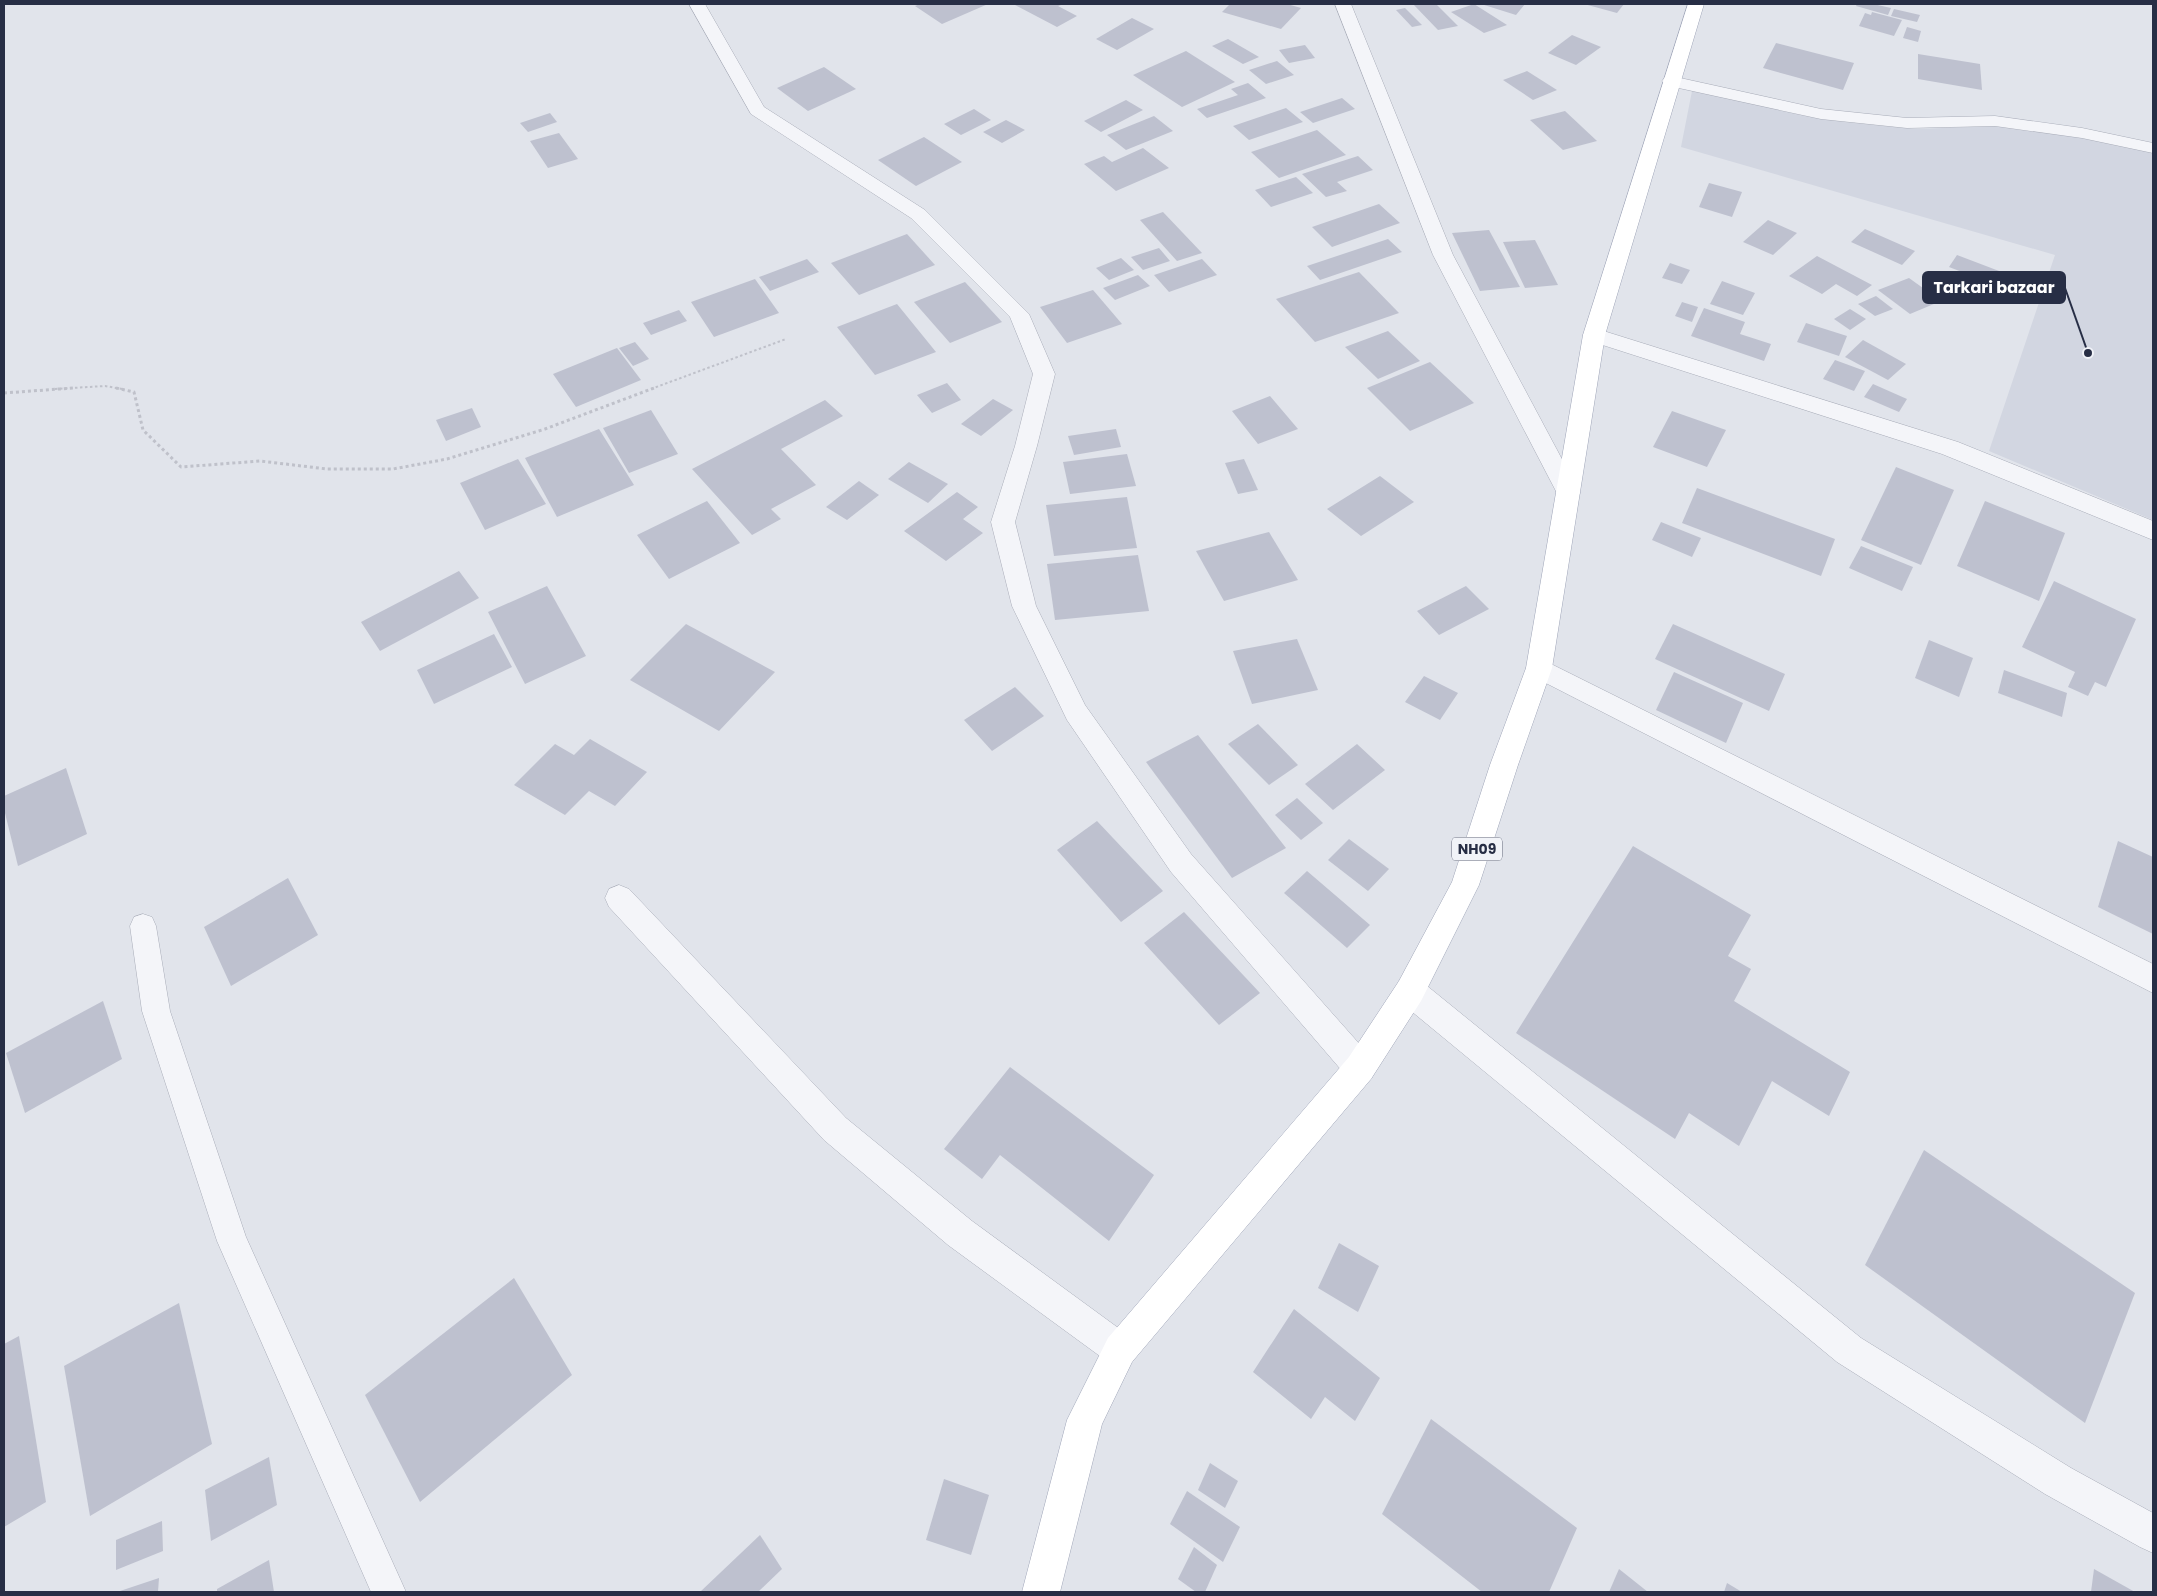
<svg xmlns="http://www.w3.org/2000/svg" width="2157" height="1596" font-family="Poppins,sans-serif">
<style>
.built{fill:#d2d6e1}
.building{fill:#bec1cf}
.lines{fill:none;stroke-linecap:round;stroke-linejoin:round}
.service-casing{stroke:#a9adb9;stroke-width:1}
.minor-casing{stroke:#a9adb9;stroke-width:1}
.primary-casing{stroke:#9fa5b8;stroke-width:1}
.path-far1{stroke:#bfc1ca;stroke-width:2;stroke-dasharray:2.5 2.5;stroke-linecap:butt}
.path{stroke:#bfc1ca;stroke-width:3;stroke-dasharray:3 3;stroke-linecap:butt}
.service{fill:#f4f5f9;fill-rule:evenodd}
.minor{fill:#f4f5f9;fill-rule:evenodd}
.primary{fill:#fff;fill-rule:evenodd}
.labels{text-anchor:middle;stroke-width:5;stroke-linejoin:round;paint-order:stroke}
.shield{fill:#f1f3f8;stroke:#64697b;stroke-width:1}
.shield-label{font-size:14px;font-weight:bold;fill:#272e45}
.leader{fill:none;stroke:#272e45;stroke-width:2}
.callout-dot{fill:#272e45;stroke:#f1f3f8;stroke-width:2}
.callout{fill:#272e45;stroke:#272e45;stroke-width:2}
.callout-label{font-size:16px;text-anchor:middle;font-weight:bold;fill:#fff}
</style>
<rect width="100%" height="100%" fill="#e1e4eb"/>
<!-- built -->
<path class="built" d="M1692,91l152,31 70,7 86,-3 84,11 69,16v367l-164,-69 66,-196 -374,-108z"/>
<!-- building -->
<g class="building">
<path d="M920,4h68l-46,20 -27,-18z"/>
<path d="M1013,4h51l-6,2 19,10 -20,11z"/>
<path d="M1230,4h57l14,4 -20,21 -59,-17z"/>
<path d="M1413,4h23l22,22 -20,4z"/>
<path d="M1474,4l33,21 -23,8 -33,-21z"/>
<path d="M1481,4h44l-9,11z"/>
<path d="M1584,4h40l-7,9z"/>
<path d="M1857,4h16l18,4 -3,7 -32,-9z"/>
<path d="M1405,8l17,17 -10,2 -16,-17z"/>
<path d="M1894,9l26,6 -3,7 -26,-6z"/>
<path d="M1872,12l30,8 -8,16 -35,-10 6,-13 6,2z"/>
<path d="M1132,18l22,11 -37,21 -21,-11z"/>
<path d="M1907,27l14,4 -3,11 -15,-4z"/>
<path d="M1572,35l29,12 -25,18 -28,-12z"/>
<path d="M1228,39l31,18 -16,7 -31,-18z"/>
<path d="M1776,43l78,20 -11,27 -80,-22z"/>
<path d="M1305,45l10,13 -26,5 -10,-13z"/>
<path d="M1186,51l49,31 -53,25 -49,-32z"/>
<path d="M1918,54l62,10 2,26 -64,-11z"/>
<path d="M1277,61l17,14 -28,9 -17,-14z"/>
<path d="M824,67l32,22 -48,22 -31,-23z"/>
<path d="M1527,71l30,19 -24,10 -30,-20z"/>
<path d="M1248,83l18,15 -59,20 -10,-9 41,-14 -7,-6z"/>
<path d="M1342,98l13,11 -42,14 -13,-11z"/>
<path d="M1126,100l17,10 -42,22 -17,-11z"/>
<path d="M1286,108l17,14 -54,18 -16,-14z"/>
<path d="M974,109l17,11 -30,15 -17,-11z"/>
<path d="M1565,111l32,30 -34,9 -33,-30z"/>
<path d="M550,113l7,9 -29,10 -8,-9z"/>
<path d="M1154,116l19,15 -47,19 -19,-15z"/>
<path d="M1006,120l19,10 -23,13 -19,-11z"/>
<path d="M1317,130l29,25 -67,23 -28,-26z"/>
<path d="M559,133l19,26 -30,9 -18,-27z"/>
<path d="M924,137l38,25 -46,24 -38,-26z"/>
<path d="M1143,148l26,20 -53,23 -32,-27 20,-8 8,6z"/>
<path d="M1358,156l15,14 -36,12 10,9 -21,6 -24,-23z"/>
<path d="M1296,177l17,16 -42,14 -16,-17z"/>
<path d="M1709,183l33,9 -10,25 -33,-10z"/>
<path d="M1379,204l21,19 -68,24 -20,-20z"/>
<path d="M1163,212l39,41 -25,8 -37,-41z"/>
<path d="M1768,220l29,13 -24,22 -30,-13z"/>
<path d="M1865,229l50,22 -13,14 -51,-23z"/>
<path d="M1489,230l31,57 -40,4 -28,-58z"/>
<path d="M907,234l28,31 -76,30 -28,-32z"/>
<path d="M1388,239l14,13 -82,28 -13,-14z"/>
<path d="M1535,240l23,45 -33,3 -22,-46z"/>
<path d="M1159,248l11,13 -27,9 -12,-13z"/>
<path d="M1957,255l50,19 -6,13 -52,-20z"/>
<path d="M1817,256l55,29 -15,11 -21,-12 -14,10 -33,-18z"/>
<path d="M1121,258l13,12 -25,10 -13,-12z"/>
<path d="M807,259l12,13 -49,19 -11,-14z"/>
<path d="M1202,259l15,16 -48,17 -15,-17z"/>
<path d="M1670,263l20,7 -8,14 -20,-6z"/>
<path d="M1359,272l40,41 -84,29 -39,-43z"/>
<path d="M1138,275l12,11 -35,14 -12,-12z"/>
<path d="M1909,278l32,23 -31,13 -32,-24z"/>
<path d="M755,279l24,34 -65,24 -23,-35z"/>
<path d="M1722,281l33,12 -12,22 -33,-11z"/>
<path d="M965,282l37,40 -52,21 -36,-41z"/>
<path d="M1093,290l29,34 -55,19 -27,-36z"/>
<path d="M1876,296l17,13 -18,7 -17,-12z"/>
<path d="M1682,302l16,5 -6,15 -17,-6z"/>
<path d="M897,304l39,48 -61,23 -38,-48z"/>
<path d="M1704,308l41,14 -5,12 31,10 -7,17 -73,-25z"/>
<path d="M1850,309l16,10 -16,11 -16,-11z"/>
<path d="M679,310l8,11 -36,14 -8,-12z"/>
<path d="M1806,323l41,13 -8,20 -42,-14z"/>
<path d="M1388,331l32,30 -42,18 -33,-32z"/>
<path d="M1863,340l43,24 -18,16 -43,-23z"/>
<path d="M635,342l14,17 -16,7 -14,-18z"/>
<path d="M617,348l24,32 -65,27 -23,-33z"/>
<path d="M1835,360l30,11 -11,20 -31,-12z"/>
<path d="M1430,362l44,41 -64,28 -43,-43z"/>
<path d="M947,383l14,17 -29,13 -15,-18z"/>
<path d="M1873,384l34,15 -8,13 -35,-15z"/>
<path d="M1270,396l28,33 -40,15 -26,-33z"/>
<path d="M993,399l20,11 -32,26 -20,-12z"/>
<path d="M825,400l18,16 -62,33 35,36 -45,24 10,10 -29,16 -60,-66z"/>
<path d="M472,408l9,19 -35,14 -10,-21z"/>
<path d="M651,410l27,44 -49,19 -26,-45z"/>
<path d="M1672,411l54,19 -19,37 -54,-20z"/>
<path d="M599,429l35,56 -77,32 -32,-59z"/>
<path d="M1116,429l5,18 -47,8 -6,-19z"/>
<path d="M1127,454l9,32 -66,8 -7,-32z"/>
<path d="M518,459l28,45 -61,26 -25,-47z"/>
<path d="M1244,459l14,31 -20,4 -13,-31z"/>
<path d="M909,462l39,22 -20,19 -40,-24z"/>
<path d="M1896,467l58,23 -33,75 -60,-25z"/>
<path d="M1380,476l34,26 -53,34 -34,-27z"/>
<path d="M859,481l20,14 -32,25 -21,-13z"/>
<path d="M1697,488l138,51 -14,37 -139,-53z"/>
<path d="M957,492l21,15 -15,12 20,14 -37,28 -42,-30z"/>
<path d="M1127,497l10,51 -83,8 -8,-51z"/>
<path d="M707,501l33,42 -71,36 -32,-44z"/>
<path d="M1985,501l80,32 -26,68 -82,-35z"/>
<path d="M1661,522l40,16 -9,19 -40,-17z"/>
<path d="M1269,532l29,48 -74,21 -28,-50z"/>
<path d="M1861,546l52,21 -11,24 -53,-23z"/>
<path d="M1138,555l11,56 -94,9 -8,-56z"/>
<path d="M459,571l20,27 -99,53 -19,-29z"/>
<path d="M2054,581l82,38 -30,68 -11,-5 -7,14 -20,-9 7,-15 -53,-25z"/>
<path d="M547,586l39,70 -61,28 -37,-72z"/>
<path d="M1466,586l23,23 -50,26 -22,-24z"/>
<path d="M686,624l89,48 -56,59 -89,-51z"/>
<path d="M1673,624l112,50 -16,37 -114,-52z"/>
<path d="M494,634l18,33 -78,37 -17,-34z"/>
<path d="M1297,639l21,51 -66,14 -19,-53z"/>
<path d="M1929,640l44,18 -14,39 -44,-19z"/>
<path d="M2004,670l63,23 -5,24 -64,-24z"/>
<path d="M1674,672l69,31 -17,40 -70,-33z"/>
<path d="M1424,676l34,17 -18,27 -35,-18z"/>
<path d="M1015,687l29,29 -52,35 -28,-31z"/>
<path d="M1258,724l40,41 -29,20 -41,-41z"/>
<path d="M1198,735l88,113 -54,30 -86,-116z"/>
<path d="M590,739l57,33 -32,34 -26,-15 -24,24 -51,-30 41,-41 19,11z"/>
<path d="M1357,744l28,26 -52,40 -28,-26z"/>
<path d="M66,768l21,66 -69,32 -14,-57v-13z"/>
<path d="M1297,798l26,25 -22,17 -26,-25z"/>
<path d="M1097,821l66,70 -42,31 -64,-72z"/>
<path d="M1349,839l40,30 -21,22 -40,-31z"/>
<path d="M2118,841l35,16v77l-55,-27z"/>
<path d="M1633,846l118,69 -23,41 23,13 -17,32 116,71 -21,44 -57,-35 -33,65 -50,-33 -14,26 -159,-106z"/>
<path d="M1307,871l63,54 -23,23 -63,-55z"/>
<path d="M288,878l30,57 -87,51 -27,-59z"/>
<path d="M1184,912l76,81 -41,32 -75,-82z"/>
<path d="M103,1001l19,58 -97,54 -19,-60z"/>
<path d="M1010,1067l144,108 -45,66 -109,-86 -18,24 -38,-30z"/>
<path d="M1924,1150l211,143 -50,130 -220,-158z"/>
<path d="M1339,1243l40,23 -21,46 -40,-24z"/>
<path d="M514,1278l58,97 -152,127 -55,-107z"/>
<path d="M179,1303l33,141 -122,72 -26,-150z"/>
<path d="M1294,1309l86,69 -25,43 -30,-24 -14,22 -58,-47z"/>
<path d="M19,1336l27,166 -42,25v-183z"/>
<path d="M1431,1419l146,109 -28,64h-67l-100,-78z"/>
<path d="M269,1457l8,48 -66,36 -6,-51z"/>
<path d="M1210,1463l28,18 -13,27 -27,-18z"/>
<path d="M944,1479l45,16 -18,60 -45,-15z"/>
<path d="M1187,1491l53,36 -17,35 -53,-38z"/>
<path d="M162,1521l1,30 -47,19v-30z"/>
<path d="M760,1535l22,34 -24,23h-58z"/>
<path d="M1194,1547l23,18 -12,27h-9l-18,-13z"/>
<path d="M269,1560l5,32h-57v-3z"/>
<path d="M1619,1569l29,23h-39z"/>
<path d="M2094,1569l41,23h-44z"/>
<path d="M159,1578l-1,14h-41z"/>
<path d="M1727,1583l15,9h-18z"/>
</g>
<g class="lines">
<defs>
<path id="service" d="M143,914l9,3 4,9 14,85 76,226 160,355h-35l-154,-351 -75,-230 -12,-85 4,-9z"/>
<g id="minor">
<path d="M689,4h16l59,103 161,103 104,104 26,60 -18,72 -22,76 21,84 49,99 106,149 180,203 5,11 -5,11 -11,4 -11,-4 -178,-207 -104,-152 -55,-114 -21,-84 24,-76 18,-72 -23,-57 -99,-99 -160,-104z"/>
<path d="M1335,4h16l102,251 127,238 -4,6 -8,2 -8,-2 -127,-244z"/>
<path d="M1671,76l150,33 86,9 88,-2 87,12 71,15v10l-71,-15 -87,-12 -88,2 -86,-9 -156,-34 -3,-4 3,-4z"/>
<path d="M1594,328l364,114 195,79v19l-211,-86 -355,-114 -4,-5 4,-5z"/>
<path d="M1539,658l614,306v29l-623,-318 -4,-7 4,-7z"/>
<path d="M619,885l10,4 217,229 126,103 160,117 6,12 -6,12 -12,6 -12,-6 -160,-117 -124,-105 -215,-233 -4,-9 4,-9z"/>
<path d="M1410,977l11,4 440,357 210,130 82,45v40l-13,-6 -95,-53 -208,-132 -438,-361 -4,-10 4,-10z"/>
</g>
<path id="primary" d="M1688,4h16l-99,331 -53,333 -34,97 -39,120 -58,116 -50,78 -239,283 -30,62 -42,168h-38l45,-172 41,-82 241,-281 50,-76 53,-99 38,-117 36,-97 57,-333z"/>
</defs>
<!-- service casing -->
<use href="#service" class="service-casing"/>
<!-- minor casing -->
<use href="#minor" class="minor-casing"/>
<!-- primary casing -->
<use href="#primary" class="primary-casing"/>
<!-- path-far1 -->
<g class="path-far1">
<path d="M55,389l50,-3 17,3"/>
<path d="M651,389l135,-50"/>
</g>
<!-- path -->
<g class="path">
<path d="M116,388l18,4 9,38 38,37 79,-6 67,8h66l54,-10 98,-30 109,-41"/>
<path d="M4,393l69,-5"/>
</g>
<!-- service -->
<use href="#service" class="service"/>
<!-- minor -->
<use href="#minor" class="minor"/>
<!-- primary -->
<use href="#primary" class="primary"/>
</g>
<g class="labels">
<!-- shield labels -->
<rect class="shield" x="1452" y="837.5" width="50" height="23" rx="4"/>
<g class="shield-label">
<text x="1477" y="854">NH09</text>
</g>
</g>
<!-- callouts -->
<path class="leader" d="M2088 353L2065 288"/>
<circle class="callout-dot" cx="2088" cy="353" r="5"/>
<rect class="callout" x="1923" y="272" width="142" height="31" rx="5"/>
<g class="callout-label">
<text x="1994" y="293">Tarkari bazaar</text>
</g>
<!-- border -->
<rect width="2157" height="1596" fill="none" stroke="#272e45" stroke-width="10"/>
</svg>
